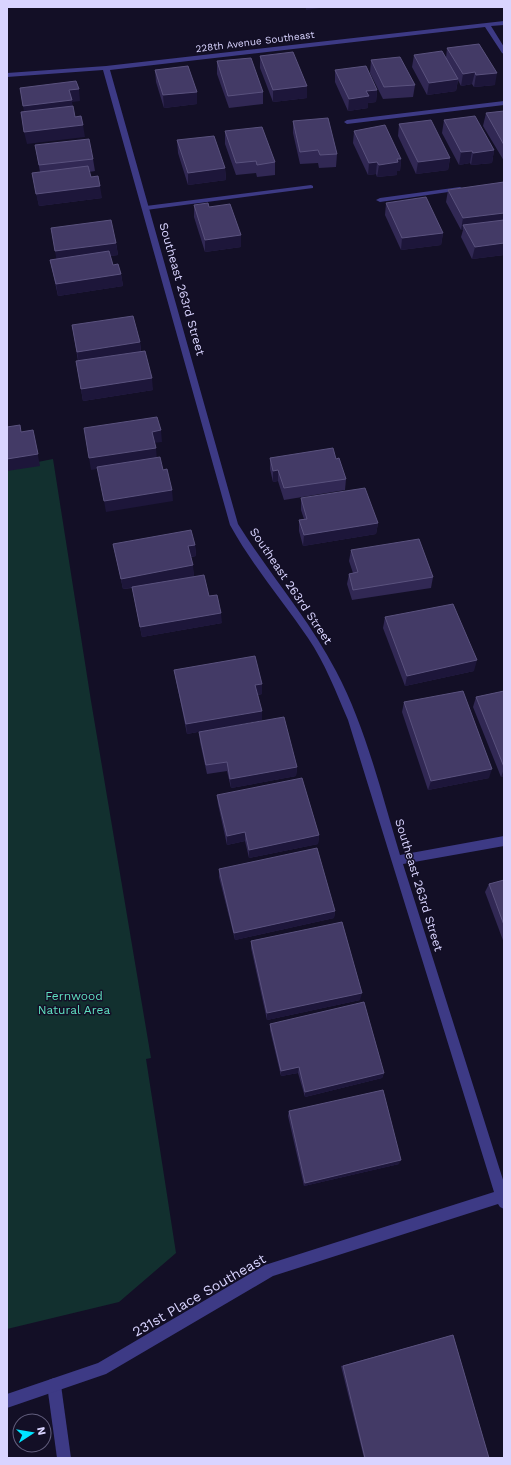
<svg xmlns="http://www.w3.org/2000/svg" width="511" height="1465" font-family="'Work Sans',sans-serif">
<style>
.green{fill:#12302f}
.lines{fill:none;stroke-linecap:round;stroke-linejoin:round}
.lane{fill:#3d3a85;fill-rule:evenodd}
.street{fill:#3d3a85;fill-rule:evenodd}
.wall{fill:#312854}
.shaded-wall{fill:#1d163a}
.building{fill:#433a66;stroke:#5a527e}
.labels{text-anchor:middle;stroke-width:3;stroke-linejoin:round;paint-order:stroke}
.far-street-label{font-size:10px;fill:#d9d4ff;stroke:#130f26}
.street-label{font-size:12px;fill:#d9d4ff;stroke:#130f26}
.park-label{font-size:12px;fill:#5fe0c0;stroke:#130f26}
.near-street-label{font-size:14px;fill:#d9d4ff;stroke:#130f26}
</style>
<rect width="100%" height="100%" fill="#130f26"/>
<!-- green -->
<path class="green" d="M53,459l38,242 60,357 -5,1 30,194 -57,49 -112,27v-861z"/>
<g class="lines">
<!-- lane -->
<g class="lane">
<path d="M504,101v4l-157,19 -3,-2 3,-2z"/>
<path d="M311,185l2,1v2l-167,22 -4,-2 4,-2z"/>
<path d="M460,187l4,2 -2,1 -82,12 -4,-2 4,-2z"/>
<path d="M54,1378l5,2 2,5 10,73h-14l-10,-73 2,-5z"/>
</g>
<!-- street -->
<path class="street" d="M504,21v4l-13,1 13,21v7l-2,-1 -17,-26 -375,43 128,454c32,51 71,95 98,147 29,54 46,124 64,184l104,-19v10l-101,18 101,319v26l-4,-2 -2,-3 -225,72 -167,98 -99,34v-14l91,-31 167,-98 229,-73 -146,-472c-12,-28 -23,-57 -40,-82 -26,-38 -56,-73 -78,-113l-127,-455 -96,7v-4l99,-7z"/>
</g>
<!-- wall -->
<g class="wall">
<path d="M447,48l48,37 -21,2 -2,-3 -11,2 -3,-6 -2,11 -29,4 -15,-28 2,-12 32,3z"/>
<path d="M260,56l47,30v12l-34,4 -13,-34z"/>
<path d="M371,60l44,25 -2,12 -30,2 -13,-26z"/>
<path d="M217,61l46,31v12l-34,4 -12,-34z"/>
<path d="M155,70l42,22v12l-33,4 -8,-26z"/>
<path d="M335,70l42,20 -1,12 -8,1v5l-20,3 -13,-29z"/>
<path d="M504,111v50l-21,-35 3,-13z"/>
<path d="M444,120l50,30 -2,13 -21,2 -1,-2 -11,2 -17,-32z"/>
<path d="M293,121l44,33 -1,13 -17,1 -1,-5 -18,1 -7,-31z"/>
<path d="M399,124l51,34 -2,12 -32,4 -18,-38z"/>
<path d="M225,131l50,31v13l-18,2 -1,-4 -20,2 -11,-31z"/>
<path d="M354,131l47,28 -1,12h-3v4l-20,2 -1,-3 -8,1 -15,-32z"/>
<path d="M177,140l48,28 1,12 -38,5 -10,-32z"/>
<path d="M35,145l58,14 2,12 -6,1 2,5 11,21 -63,8 -7,-33 8,-1z"/>
<path d="M504,182v73l-32,4 -11,-22 2,-7h-2l-15,-28 2,-12z"/>
<path d="M386,203l57,30 -2,12 -40,5 -16,-35z"/>
<path d="M194,205l15,2 32,40 -36,5 -11,-35z"/>
<path d="M51,228l65,15 2,12 -8,1 3,9 8,9 2,12 -65,10 -8,-36 7,-1z"/>
<path d="M72,325l68,17 1,9 12,39 -70,11 -7,-40h2z"/>
<path d="M270,458l66,1 10,20 -1,11 -61,10 -6,-19 -5,1 -3,-13z"/>
<path d="M301,498l77,25 -2,11 -73,12 -4,-15v-11l5,-1 -3,-9z"/>
<path d="M113,544l82,1 1,11 -5,1 3,19 -38,7 53,13 13,27 -80,14 -10,-49 -9,1z"/>
<path d="M351,550l82,27 -2,11 -79,12 -5,-16 2,-10 4,-1 -4,-12z"/>
<path d="M385,617l89,54 -69,15 -22,-58z"/>
<path d="M174,670l88,24 -4,1 4,25 -75,14 -11,-54z"/>
<path d="M504,691v86h-3l-28,-70 3,-10z"/>
<path d="M404,702l85,76 -61,12 -26,-78z"/>
<path d="M199,732l98,35 -1,9 -65,12 -4,-17 -20,3 -7,-32z"/>
<path d="M217,795l102,40 -1,9 -69,14 -4,-17 -18,4 -9,-41z"/>
<path d="M219,869l116,42 -1,7 -99,22 -16,-63z"/>
<path d="M504,880v63l-19,-51 4,-8z"/>
<path d="M251,941l109,59 -93,20 -16,-72z"/>
<path d="M270,1024l114,49 -2,5 -77,19 -7,-24 -17,3 -11,-46z"/>
<path d="M289,1111l110,53 -95,22 -16,-70z"/>
<path d="M453,1335l36,123h-125l-23,-92z"/>
</g>
<!-- shaded-wall -->
<g class="shaded-wall">
<path d="M306,7h21l-21,3z"/>
<path d="M475,72l-3,12 -11,2 2,-12z"/>
<path d="M497,73l-2,12 -21,2 2,-12z"/>
<path d="M458,79l-2,12 -29,4 2,-12z"/>
<path d="M307,86v12l-34,4v-12z"/>
<path d="M79,89l1,12 -8,1 2,11 -49,6 -2,-13 46,-16z"/>
<path d="M377,90l-1,12 -8,1v5l-20,3 1,-12 17,-8z"/>
<path d="M197,92v12l-33,4 -1,-13z"/>
<path d="M83,125l2,12 -58,7 -3,-12z"/>
<path d="M494,150l-2,13 -21,2 2,-12z"/>
<path d="M472,151l-2,12 -11,2 2,-13z"/>
<path d="M450,158l-2,12 -32,4 2,-12z"/>
<path d="M397,159h4l-1,12h-3v4l-20,2 2,-12z"/>
<path d="M377,162l-1,12 -8,1 1,-12z"/>
<path d="M225,168l1,12 -38,5v-12z"/>
<path d="M100,186l2,12 -63,8 -3,-12z"/>
<path d="M504,213v11l-41,1v5h-2l2,-12z"/>
<path d="M443,233l-2,12 -40,5 1,-12z"/>
<path d="M241,235v12l-36,5v-12z"/>
<path d="M116,243l2,12 -61,8 -2,-12z"/>
<path d="M504,243v12l-32,4 3,-12z"/>
<path d="M121,274l2,12 -65,10 -2,-12z"/>
<path d="M140,342l1,12 -62,10 -2,-12z"/>
<path d="M152,378l1,12 -70,11 -2,-12z"/>
<path d="M33,430l7,36 -33,5v-12z"/>
<path d="M161,430l1,12 -9,1 -1,-11z"/>
<path d="M156,448l1,12 -66,10 -2,-12z"/>
<path d="M278,470v11l-5,1v-11z"/>
<path d="M172,490l1,11 -67,11 -2,-11z"/>
<path d="M378,523l-2,11 -73,12 1,-11z"/>
<path d="M195,545l1,11 -7,1 -1,-11z"/>
<path d="M193,565l1,11 -71,13 -2,-10z"/>
<path d="M221,613l1,10 -80,14 -2,-10z"/>
<path d="M477,660l-3,11 -69,15 2,-10z"/>
<path d="M262,684v10l-7,1v-10z"/>
<path d="M262,711v9l-75,14 -1,-10z"/>
<path d="M297,767l-1,9 -65,12 -1,-9z"/>
<path d="M492,769l-3,9 -61,12 3,-9z"/>
<path d="M504,769v8h-3z"/>
<path d="M245,832v9l-18,4v-9z"/>
<path d="M319,835l-1,9 -69,14v-8z"/>
<path d="M335,911l-1,7 -99,22 -1,-7z"/>
<path d="M362,993l-2,7 -93,20v-7z"/>
<path d="M299,1067l-1,6 -17,3v-5z"/>
<path d="M384,1073l-2,5 -77,19v-5z"/>
<path d="M401,1160l-2,4 -95,22 1,-3z"/>
</g>
<!-- building -->
<g class="building">
<path d="M479,44l18,29 -21,2 -1,-3 -12,2 -16,-26z"/>
<path d="M442,51l16,28 -29,4 -15,-28z"/>
<path d="M293,52l14,34 -34,4 -13,-34z"/>
<path d="M400,57l15,28 -31,2 -13,-27z"/>
<path d="M251,58l12,34 -35,4 -11,-35z"/>
<path d="M188,66l9,26 -34,3 -8,-25z"/>
<path d="M366,66l11,24 -11,1 3,5 -20,3 -14,-29z"/>
<path d="M76,81l3,8 -10,1 3,10 -49,6 -3,-18z"/>
<path d="M73,106l2,11 6,-1 2,9 -59,7 -3,-20z"/>
<path d="M504,111v34l-18,-32z"/>
<path d="M475,116l19,34 -21,3 -1,-2 -11,1 -17,-32z"/>
<path d="M328,118l9,36 -17,1 -2,-5 -18,2 -7,-31z"/>
<path d="M431,120l19,38 -32,4 -19,-38z"/>
<path d="M385,125l16,34h-4l1,3 -19,3 -2,-3 -8,1 -15,-32z"/>
<path d="M262,127l13,35 -18,3 -1,-4 -20,2 -11,-32z"/>
<path d="M214,136l11,32 -37,5 -11,-33z"/>
<path d="M89,139l4,20 -54,6 -4,-20z"/>
<path d="M88,166l3,11 7,-1 2,10 -64,8 -4,-21z"/>
<path d="M504,182v31l-41,5 -15,-28z"/>
<path d="M426,197l17,36 -41,5 -16,-35z"/>
<path d="M208,203l1,4 21,-3 11,31 -36,5 -11,-35z"/>
<path d="M111,220l5,23 -61,8 -4,-23z"/>
<path d="M504,220v23l-29,4 -12,-22z"/>
<path d="M109,251l4,14 5,-1 3,10 -65,10 -6,-24z"/>
<path d="M133,316l7,26 -63,10 -5,-27z"/>
<path d="M145,351l7,27 -71,11 -5,-28z"/>
<path d="M157,417l4,13 -9,2 4,16 -67,10 -5,-30z"/>
<path d="M20,425l1,7 12,-2 5,24 -31,5v-32z"/>
<path d="M333,448l3,11 3,-1 7,21 -62,9 -6,-18 -5,1 -3,-13z"/>
<path d="M160,457l3,13 4,-1 5,21 -68,11 -7,-34z"/>
<path d="M365,488l13,35 -74,12 -5,-15 8,-1 -6,-21z"/>
<path d="M191,530l4,15 -7,1 5,19 -72,14 -8,-35z"/>
<path d="M419,539l14,38 -80,13 -4,-16 9,-2 -7,-22z"/>
<path d="M204,575l5,21 8,-1 4,18 -81,14 -8,-40z"/>
<path d="M453,604l24,56 -70,16 -22,-59z"/>
<path d="M255,656l7,28 -7,1 7,26 -76,13 -12,-54z"/>
<path d="M463,691l29,78 -61,12 -27,-79z"/>
<path d="M504,691v76l-28,-70z"/>
<path d="M284,717l13,50 -67,12 -3,-17 -21,3 -7,-33z"/>
<path d="M302,778l17,57 -70,15 -4,-18 -18,4 -10,-41z"/>
<path d="M317,848l18,63 -101,22 -15,-64z"/>
<path d="M504,880v45l-15,-41z"/>
<path d="M342,922l20,71 -95,20 -16,-72z"/>
<path d="M364,1002l20,71 -79,19 -6,-25 -18,4 -11,-47z"/>
<path d="M383,1090l18,70 -96,23 -16,-72z"/>
<path d="M453,1335l36,123h-124l-22,-92z"/>
</g>
<g class="labels">
<!-- far-street labels -->
<g class="far-street-label">
<text transform="translate(255 41) rotate(-7)" y="4">228th Avenue Southeast</text>
</g>
<!-- street labels -->
<g class="street-label">
<text transform="translate(182 289) rotate(74)" y="4">Southeast 263rd Street</text>
<text transform="translate(291 586) rotate(56)" y="4">Southeast 263rd Street</text>
<text transform="translate(419 885) rotate(73)" y="4">Southeast 263rd Street</text>
</g>
<!-- park labels -->
<g class="park-label">
<text x="74" y="1000">Fernwood<tspan x="74" dy="14">Natural Area</tspan></text>
</g>
<!-- near-street labels -->
<g class="near-street-label">
<text transform="translate(199 1295) rotate(-30)" y="5">231st Place Southeast</text>
</g>
</g>
<!-- border -->
<rect width="511" height="1465" fill="none" stroke="#d9d4ff" stroke-width="16"/>
<!-- north arrow -->
<g transform="translate(32 1433) rotate(78)"><circle r="19" fill="#130f26" stroke="#625e7d"/>
<path d="M0-3L7 15L0 10L-7 15Z" fill="#00e5ff"/>
<text y="-6" font-size="11" font-weight="bold" text-anchor="middle" fill="#d9d4ff">N</text>
</g>
</svg>
